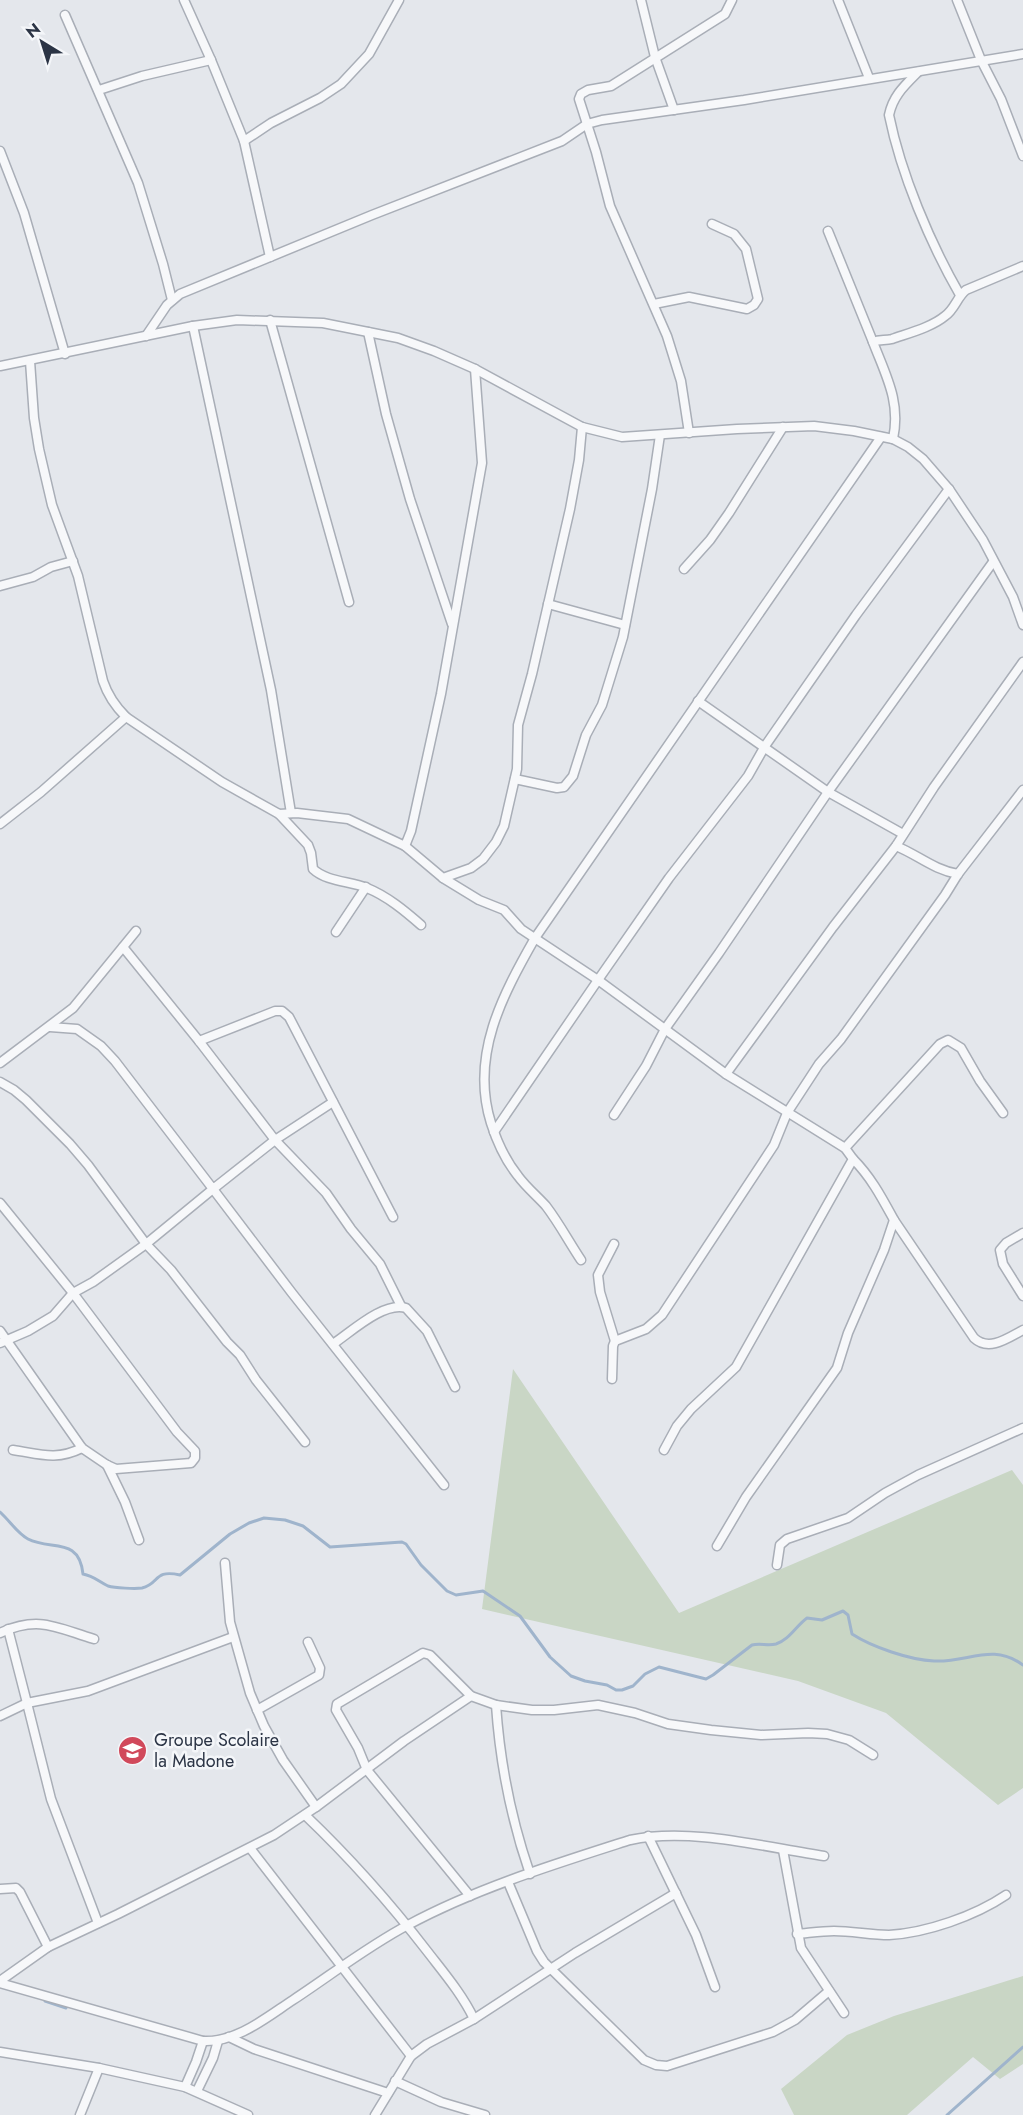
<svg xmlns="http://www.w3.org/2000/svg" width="1023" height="2115" font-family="Jost,sans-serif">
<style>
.green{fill:#c9d6c5}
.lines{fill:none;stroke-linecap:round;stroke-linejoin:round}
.stream{stroke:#9fb4cc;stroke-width:3}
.street-casing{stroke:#a9aeb7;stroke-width:11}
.street{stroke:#f7f8fa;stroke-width:8}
.labels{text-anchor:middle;stroke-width:5;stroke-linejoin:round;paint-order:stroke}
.poi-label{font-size:18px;fill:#2b3445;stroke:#f4f6f9;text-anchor:start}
</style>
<rect width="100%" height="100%" fill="#e4e7ec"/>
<!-- green -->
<g class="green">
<path d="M513,1369l166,244 333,-143 11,15v303l-25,17 -112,-92 -88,-32 -316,-72z"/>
<path d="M1023,1976v88l-23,15 -27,-22 -66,58h-113l-13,-26 66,-54 47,-19z"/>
</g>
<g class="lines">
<!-- stream -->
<g class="stream">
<path d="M0,1512c10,9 17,21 28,27 23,12 51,-3 55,35 11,2 16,8 25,12 7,2 27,3 34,2 18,-4 11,-19 38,-13l50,-41 19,-11 15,-5 21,2 18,6 27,21 72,-5 4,2 15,21 26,26 9,4 27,-4 37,25 30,41 21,19 14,5 22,4 9,5h6l11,-4 12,-12 14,-7 47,12 7,-4 39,-30c8,-2 16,1 24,-1 13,-4 20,-18 31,-26l15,2 21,-9 5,4 4,19c20,13 58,26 82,27 34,2 58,-19 89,4"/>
<path d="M45,2001l21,7"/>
<path d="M947,2115l76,-68"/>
</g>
<defs>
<g id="street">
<path d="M184,0l27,60 33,81 26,116"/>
<path d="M641,0l14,57 19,53"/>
<path d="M838,0l31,78"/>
<path d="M957,0l24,60 20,39 22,57"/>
<path d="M65,15l73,168 25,81 9,36"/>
<path d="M918,72c-14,14 -25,24 -29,43 12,59 41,128 71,180"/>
<path d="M99,90l43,-14 69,-16"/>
<path d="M244,141l27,-18 49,-25 21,-14 28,-30 30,-54"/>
<path d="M0,151l24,62 41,141"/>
<path d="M828,231l45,111"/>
<path d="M654,304l35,-7 58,12 7,-4 4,-6 -12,-50 -12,-15 -22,-10"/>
<path d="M270,320l79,282"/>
<path d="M193,326l78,364 20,123"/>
<path d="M368,332l18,82 24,85 42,125"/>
<path d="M146,336l21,-31 13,-11 192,-79 190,-74 25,-17 15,-4 142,-20 279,-46"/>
<path d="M30,361l4,57 5,31 13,56 26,71 25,105c5,15 12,25 23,36l96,65 57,32 18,-1 51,6 57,27 6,-15 30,-137 41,-231 -7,-94"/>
<path d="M0,366l193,-40 44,-6 86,3 75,15 36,13 41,18 107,58 40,10 115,-8 77,-3 40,5 39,8 15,8 15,12 26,30 34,51 30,57 10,28"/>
<path d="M689,433l-8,-52 -14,-45 -57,-130 -14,-54 -17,-53 2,-5 7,-4 23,-4 114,-72 7,-14"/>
<path d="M893,439c8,-37 -7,-63 -20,-97 7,-3 12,-1 19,-3 17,-6 40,-12 53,-23 10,-7 12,-19 21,-26l57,-24"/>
<path d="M684,569l26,-29 19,-27 54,-86"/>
<path d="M0,586l33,-9 18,-10 22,-6"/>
<path d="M548,604l77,21"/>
<path d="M698,701l130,91 75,42"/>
<path d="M515,779l42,9 7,-1 9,-11 13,-41 16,-30 21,-68 29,-148 8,-54"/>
<path d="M279,814l29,31 3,8 2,16c14,13 37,12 54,19 20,8 38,23 54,37"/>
<path d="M0,824l41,-32 85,-75"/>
<path d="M405,846l38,32 28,-10 12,-9 13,-17 8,-16 13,-57 1,-44 14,-51 38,-165 9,-49 3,-33"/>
<path d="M896,846c22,9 38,24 62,28"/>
<path d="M443,878l36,22 25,10 17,19 77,51 128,94 119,74 8,11 -117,208 -45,42 -14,17 -13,24"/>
<path d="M336,932l30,-45"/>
<path d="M123,947l76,94 76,99 58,-38"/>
<path d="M50,1027l27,2 24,17 14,15 98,128 62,-49 51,53 25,36 29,35 21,42"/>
<path d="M199,1041l76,-30h7l7,6 104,200"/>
<path d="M0,1063l73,-55 63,-77"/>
<path d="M726,1074l107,-147 63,-81 38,-59 89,-125"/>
<path d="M0,1082l14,8 12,10 44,44 18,21 58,79 25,26 56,72 13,13 16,25 49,62"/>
<path d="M614,1115l32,-49 19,-37 54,-76 109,-161 165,-230"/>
<path d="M494,1132l104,-152 71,-102 79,-102 17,-30 91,-131 93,-126"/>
<path d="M845,1148l95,-104 8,-4 13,8 19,33 23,32"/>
<path d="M0,1203l73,90 104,139 18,19v7l-4,5 -75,6 -9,-4 -25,-17 -82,-117"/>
<path d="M894,1220l80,118c15,14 34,0 49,-8"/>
<path d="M1023,1233l-17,10 -6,7 3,14 20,32"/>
<path d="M614,1244l-16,31 2,17 15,49"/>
<path d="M581,1260c-12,-18 -22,-37 -35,-54 -9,-10 -20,-19 -28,-30 -12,-15 -21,-34 -27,-53 -21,-67 11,-127 44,-185l346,-501"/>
<path d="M0,1343l28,-12 25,-15 20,-23 20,-11 53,-38 67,-55 79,104 152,192"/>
<path d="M333,1344c18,-12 51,-43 73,-36l21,23 28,56"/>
<path d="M612,1379l1,-33 2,-5 31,-12 16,-14 112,-170 13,-32 32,-49 22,-25 104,-144 13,-21 65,-84"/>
<path d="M13,1450c27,4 43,11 69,-2"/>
<path d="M107,1465l18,37 14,38"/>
<path d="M717,1546l29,-49 91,-129 11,-35 36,-83 10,-30c-12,-22 -23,-43 -41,-61"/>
<path d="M225,1563l5,59 20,71 14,33 19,34 33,47"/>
<path d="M777,1565l3,-20 7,-6 61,-21 37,-25 33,-18 105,-47"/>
<path d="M8,1629l19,74 61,-12 145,-54"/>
<path d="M0,1633c39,-18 57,-5 94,6"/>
<path d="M496,1705c4,58 15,114 34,169"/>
<path d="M257,1710l62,-35 1,-7 -12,-26"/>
<path d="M0,1716l27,-13 24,96 47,124"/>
<path d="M305,1815c44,42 85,88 122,136 17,22 35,43 47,68"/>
<path d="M648,1836l48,99 19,52"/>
<path d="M250,1848l161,208"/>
<path d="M783,1850l18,98 43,65"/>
<path d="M508,1882l29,69 7,11 100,98 12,5 11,1 106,-34 22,-12 34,-29"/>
<path d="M0,1889l16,-1 4,4 28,55"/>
<path d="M470,1896l-103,-126 -9,-22 -22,-38 1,-6 86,-51 7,2 41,41 25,9 36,5h22l44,-5 37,8 33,11 43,6 50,5 47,-2 19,1 22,6 24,15"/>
<path d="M797,1934c12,-1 25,-3 37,-3 18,0 37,4 55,4 37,-2 86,-19 117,-40"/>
<path d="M0,1981l48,-34 70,-33 156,-79 42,-28 88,-66 67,-45"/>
<path d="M0,1983l203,58c33,2 64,-24 90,-41 38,-25 75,-54 115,-75 69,-37 147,-61 222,-85 60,-13 134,7 194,16"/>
<path d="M229,2037l25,12 134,44"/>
<path d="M0,2052l99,16 -19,47"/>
<path d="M99,2068l86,19 63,28"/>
<path d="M395,2081l46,21 44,13"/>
<path d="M185,2087l11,-25 7,-21"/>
<path d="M197,2091l16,-33 5,-17"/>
<path d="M375,2115l36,-59 16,-12 47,-25 101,-66 101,-60"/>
</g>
</defs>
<!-- street casing -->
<use href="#street" class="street-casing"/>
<!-- street -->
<use href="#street" class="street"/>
</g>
<!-- icons -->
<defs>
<symbol id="school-disc" viewBox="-11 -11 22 22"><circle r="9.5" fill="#d1495b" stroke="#f4f6f9"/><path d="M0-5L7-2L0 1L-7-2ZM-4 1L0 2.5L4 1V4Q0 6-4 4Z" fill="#fff"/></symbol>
</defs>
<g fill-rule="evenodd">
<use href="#school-disc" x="116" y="1734" width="33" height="33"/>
</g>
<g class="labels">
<!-- poi labels -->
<g class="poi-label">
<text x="154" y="1746">Groupe Scolaire<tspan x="154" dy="21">la Madone</tspan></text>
</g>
</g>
<!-- north arrow -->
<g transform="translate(42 42) rotate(322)" stroke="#f4f6f9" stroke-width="4.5" paint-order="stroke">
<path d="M0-4.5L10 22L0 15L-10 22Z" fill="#2b3445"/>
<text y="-9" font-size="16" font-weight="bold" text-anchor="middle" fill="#2b3445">N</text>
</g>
</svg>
